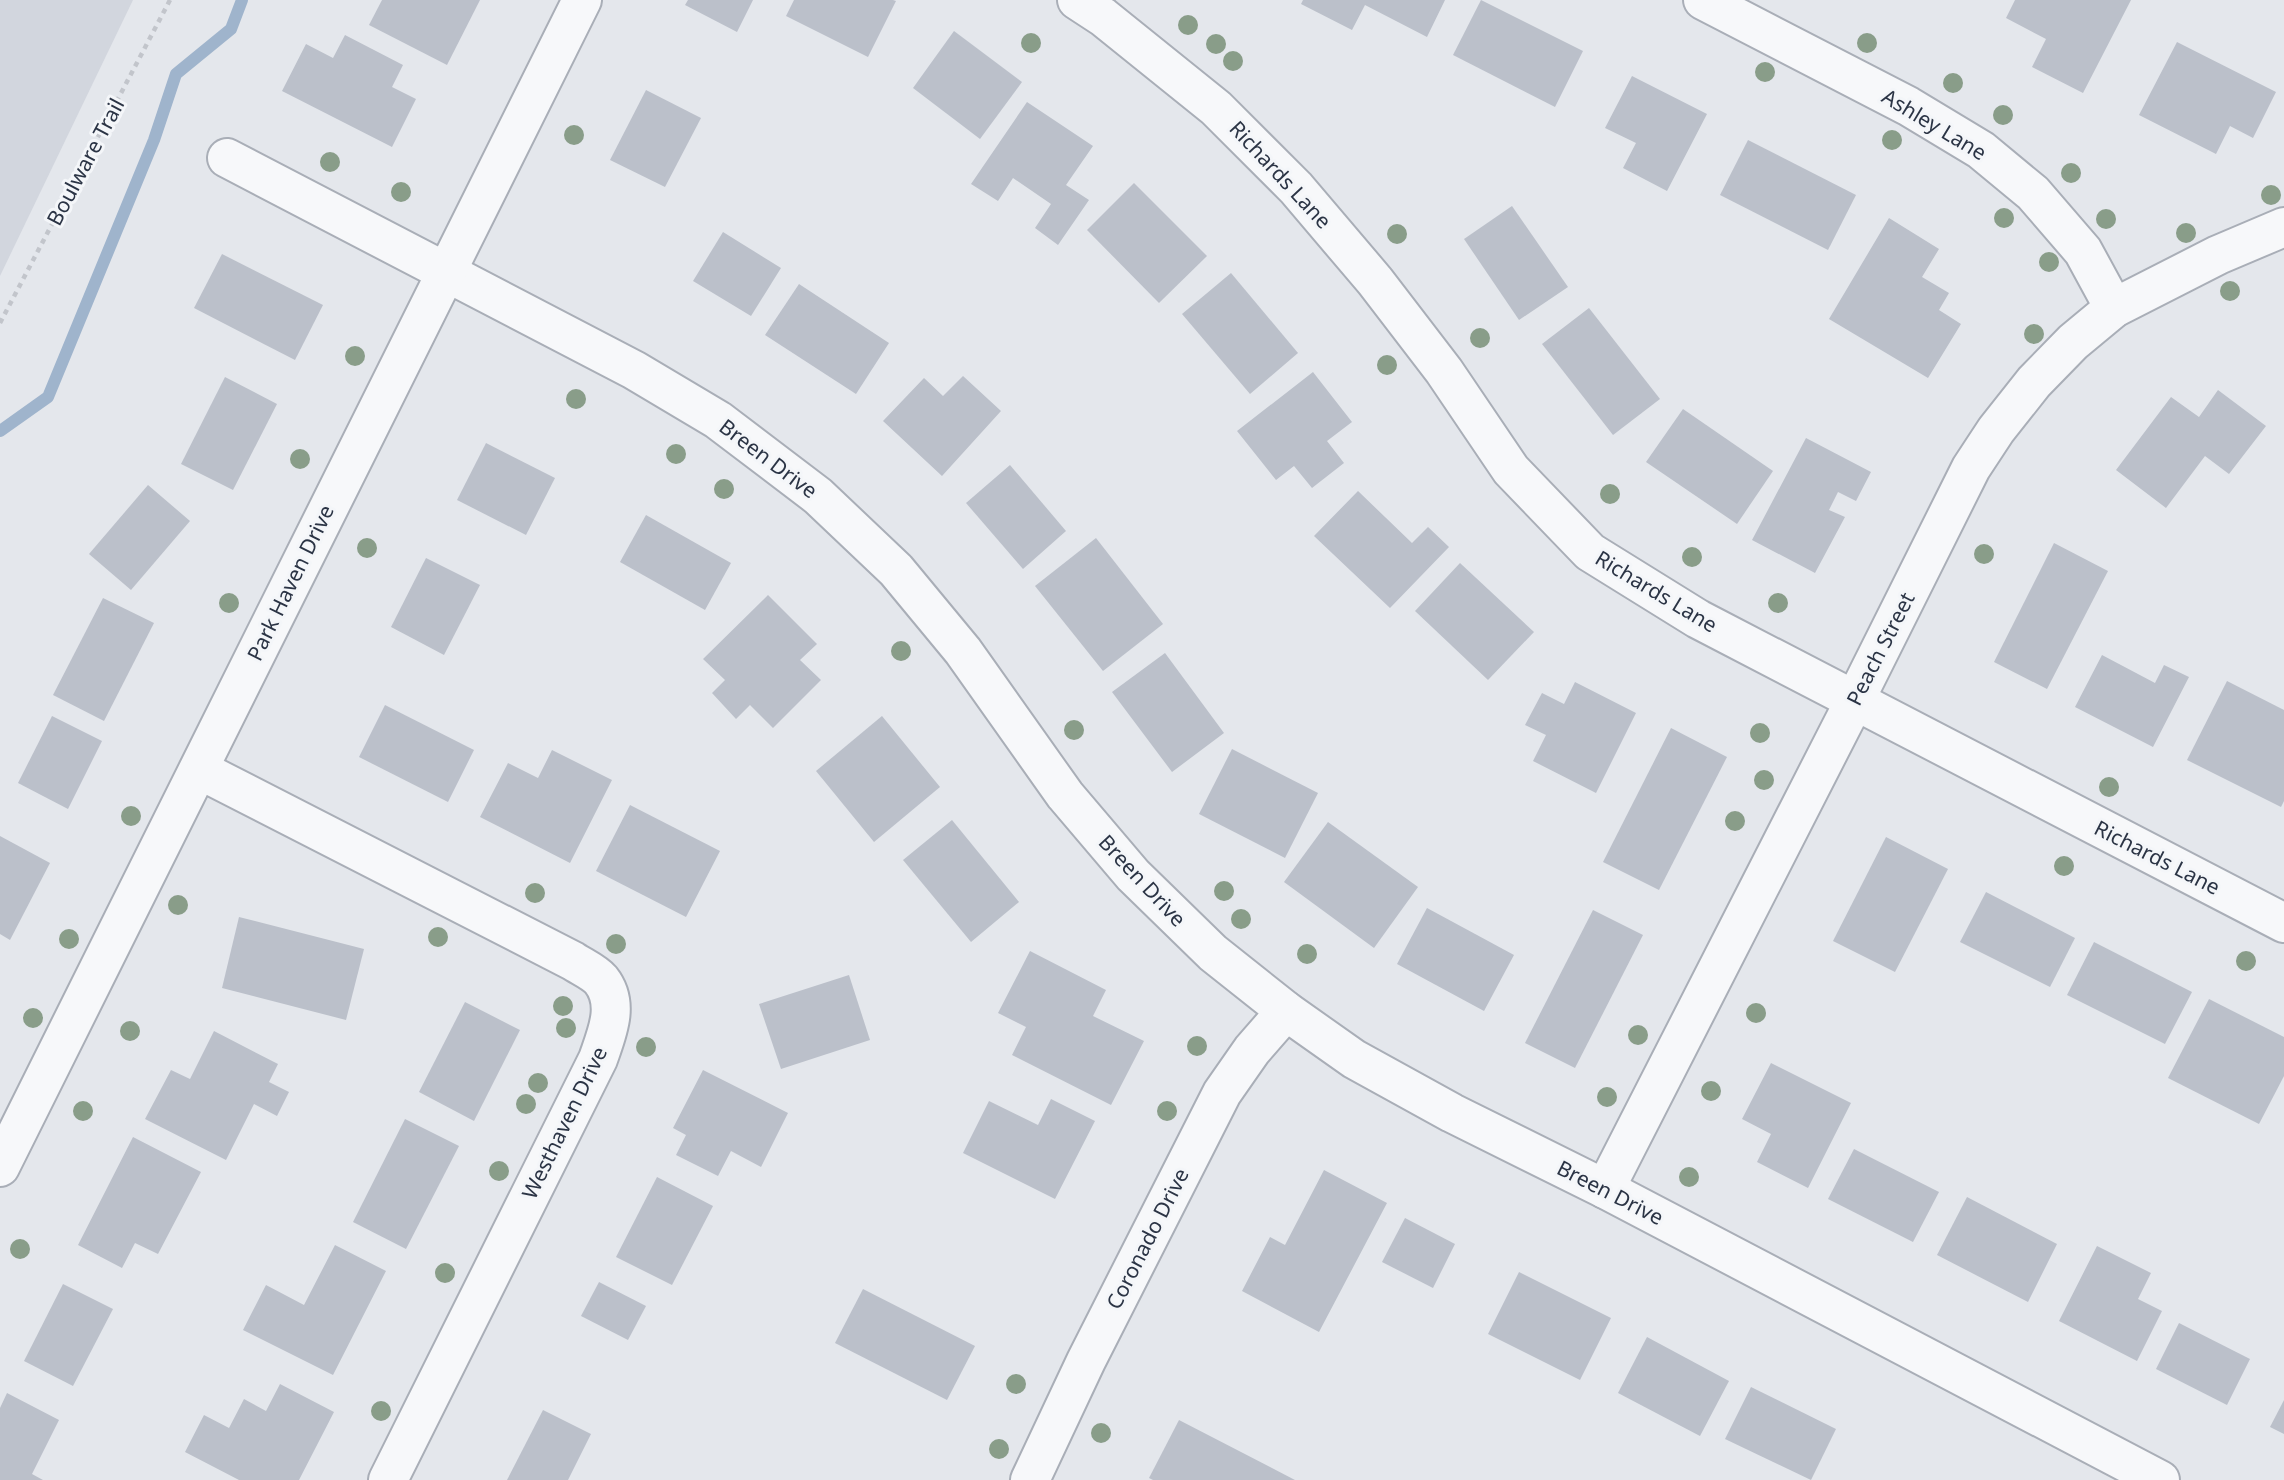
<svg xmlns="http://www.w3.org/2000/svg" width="2284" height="1480" font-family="'Noto Sans',sans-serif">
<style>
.built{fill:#d2d6de}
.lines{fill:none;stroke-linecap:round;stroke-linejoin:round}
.stream{stroke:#9fb4cc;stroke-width:12}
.building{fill:#bbc0ca}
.minor-casing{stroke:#a9aeb7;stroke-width:42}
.path{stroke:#c2c5cb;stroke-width:4.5;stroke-dasharray:5 5;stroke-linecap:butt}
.minor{stroke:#f7f8fa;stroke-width:38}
.tree{fill:#899d89}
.labels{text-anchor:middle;stroke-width:6;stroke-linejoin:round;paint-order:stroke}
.street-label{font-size:21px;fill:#2b3445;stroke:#f4f6f9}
</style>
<rect width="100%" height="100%" fill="#e4e7ec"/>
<!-- built -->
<path class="built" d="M0,0h133l-133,276z"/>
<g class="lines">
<!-- stream -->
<path class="stream" d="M0,431l48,-34 106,-257 22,-66 55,-45 11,-29"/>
</g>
<!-- building -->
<g class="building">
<path d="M382,0h98l-33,65 -78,-40z"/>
<path d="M688,0h65l-16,32 -52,-27z"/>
<path d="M794,0h99l3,1 -28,56 -82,-41z"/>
<path d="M1303,0h142l-18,37 -62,-32 -13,25 -51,-26z"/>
<path d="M1481,0l102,51 -28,56 -102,-52z"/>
<path d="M2015,0h116l-48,93 -51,-26 14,-28 -40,-21z"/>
<path d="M954,31l68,51 -42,57 -67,-51z"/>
<path d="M345,35l58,30 -11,22 24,12 -24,48 -110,-56 24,-47 27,14z"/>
<path d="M2177,42l99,50 -23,46 -23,-12 -14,28 -77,-39z"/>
<path d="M1632,76l75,38 -40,77 -44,-23 13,-25 -31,-15z"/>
<path d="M646,90l55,28 -36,69 -55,-27z"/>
<path d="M1027,102l66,44 -27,39 23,15 -31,45 -23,-17 16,-24 -38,-26 -15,23 -27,-17z"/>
<path d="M1748,140l108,55 -28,55 -108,-55z"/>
<path d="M1134,183l73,73 -48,47 -72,-73z"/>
<path d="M1512,206l56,81 -49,33 -55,-81z"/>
<path d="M1889,218l50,31 -17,28 27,16 -10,17 22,14 -33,54 -99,-59z"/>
<path d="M723,232l58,36 -30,48 -58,-35z"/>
<path d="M222,254l101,51 -28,55 -101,-52z"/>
<path d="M1231,273l67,80 -48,41 -68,-80z"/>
<path d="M799,284l90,59 -33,51 -91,-59z"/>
<path d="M1589,308l71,91 -47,36 -71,-91z"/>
<path d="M1313,372l39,50 -25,19 17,22 -32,25 -18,-22 -18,14 -39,-49z"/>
<path d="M963,376l38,35 -59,65 -59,-55 41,-43 19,18z"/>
<path d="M225,377l52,27 -44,86 -52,-26z"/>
<path d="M2218,390l48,36 -37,48 -24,-18 -39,52 -50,-38 55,-73 28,20z"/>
<path d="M1683,409l90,62 -36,53 -91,-62z"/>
<path d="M1806,438l65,34 -15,29 -18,-9 -9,18 16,7 -30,56 -63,-33z"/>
<path d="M486,443l69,35 -29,57 -69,-35z"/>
<path d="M1010,465l56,66 -43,38 -57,-66z"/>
<path d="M148,485l42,36 -59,69 -42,-36z"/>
<path d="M1358,491l54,52 16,-16 21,20 -59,61 -76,-72z"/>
<path d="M646,515l85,48 -26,47 -85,-48z"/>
<path d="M1096,538l67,86 -60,47 -68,-85z"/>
<path d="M2054,543l54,28 -61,118 -53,-27z"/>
<path d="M426,558l54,27 -36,70 -53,-28z"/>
<path d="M1460,563l74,69 -46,48 -73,-69z"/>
<path d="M768,595l49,49 -17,16 21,20 -48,48 -23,-23 -14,14 -24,-26 13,-13 -22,-21z"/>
<path d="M103,598l51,25 -50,98 -51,-26z"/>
<path d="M1165,653l59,80 -52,39 -60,-80z"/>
<path d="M2102,655l53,28 9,-18 25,12 -36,70 -78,-40z"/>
<path d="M2227,681l57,29v91l-3,6 -94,-47z"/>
<path d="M1575,682l61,31 -40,80 -63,-32 13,-26 -21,-10 17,-32 22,11z"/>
<path d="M385,705l89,45 -26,52 -89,-45z"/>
<path d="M52,716l50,25 -34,68 -50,-26z"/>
<path d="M882,716l58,71 -66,55 -58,-71z"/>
<path d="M1671,728l56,29 -68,133 -56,-28z"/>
<path d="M1232,749l86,44 -33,65 -86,-44z"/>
<path d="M552,750l60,30 -42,83 -90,-46 28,-54 30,15z"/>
<path d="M630,805l90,46 -34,66 -90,-46z"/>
<path d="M952,820l67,82 -48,40 -68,-82z"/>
<path d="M1328,822l90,65 -44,61 -90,-66z"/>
<path d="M0,836l50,27 -40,77 -10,-6z"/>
<path d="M1886,837l62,32 -53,103 -62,-31z"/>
<path d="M1986,892l89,46 -25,49 -90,-45z"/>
<path d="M1427,908l87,47 -30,56 -87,-47z"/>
<path d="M1593,910l50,25 -68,133 -50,-25z"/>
<path d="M239,917l125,32 -18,71 -124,-32z"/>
<path d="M2094,942l98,50 -27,52 -98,-49z"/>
<path d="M1030,951l76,39 -13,26 51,25 -33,64 -99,-50 14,-28 -28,-14z"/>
<path d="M849,975l21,65 -89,29 -22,-65z"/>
<path d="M2209,999l75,38v39l-25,48 -91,-46z"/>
<path d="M465,1002l55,28 -46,91 -55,-29z"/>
<path d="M214,1031l64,33 -9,18 20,10 -12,24 -23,-12 -28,56 -81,-41 26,-49 19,9z"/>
<path d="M1771,1063l80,40 -43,85 -51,-26 14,-28 -29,-15z"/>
<path d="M703,1070l85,43 -27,54 -30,-16 -13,25 -42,-21 10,-20 -13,-7z"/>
<path d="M1051,1099l44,22 -40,78 -92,-46 26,-52 49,24z"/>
<path d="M405,1119l54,27 -53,103 -53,-27z"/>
<path d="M133,1137l68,35 -43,82 -23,-11 -13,25 -44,-23z"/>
<path d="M1854,1149l85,43 -26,50 -85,-43z"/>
<path d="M1324,1170l63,33 -68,129 -77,-41 28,-54 15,8z"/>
<path d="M657,1177l56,29 -41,79 -56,-28z"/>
<path d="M1967,1197l90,47 -29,58 -91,-47z"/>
<path d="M1405,1218l50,26 -22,44 -51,-26z"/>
<path d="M335,1245l51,26 -53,104 -90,-45 23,-45 38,20z"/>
<path d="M2097,1246l54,27 -13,26 24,12 -25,50 -78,-40z"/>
<path d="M1519,1272l92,46 -31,62 -92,-46z"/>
<path d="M599,1282l47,24 -18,34 -47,-24z"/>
<path d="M63,1284l50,25 -40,77 -49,-25z"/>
<path d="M863,1289l112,57 -28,54 -112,-57z"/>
<path d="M2179,1323l71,36 -23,46 -71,-36z"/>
<path d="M1647,1337l82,44 -29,55 -82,-43z"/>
<path d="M280,1384l54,28 -35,68h-60l-54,-28 19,-37 25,13 15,-29 22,12z"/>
<path d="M1751,1387l85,42 -25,51 -86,-41z"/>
<path d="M7,1393l52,27 -27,54 11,6h-43v-72z"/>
<path d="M2284,1400v34l-14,-7z"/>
<path d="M543,1410l48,24 -23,46h-61z"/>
<path d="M1179,1420l116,60h-142l-4,-2z"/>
</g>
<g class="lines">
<defs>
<g id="minor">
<path d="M1077,0l26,17 113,91 80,80 79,93 69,90 67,99 79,82 108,67 586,304"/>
<path d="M1703,0l205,106 73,44 52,43 50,58 31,57"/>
<path d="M227,158l407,212 84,50 100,76 78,74 67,81 102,144 68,80 80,78 73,58 68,48 98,54 153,76 555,291"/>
<path d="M200,770l373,191c9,6 21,11 28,19 19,24 6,53 -3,79l-210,421"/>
<path d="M0,1167l582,-1167"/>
<path d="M1605,1189l249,-487 117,-234 25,-38 38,-48 39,-40 41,-34 104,-53 66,-28"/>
<path d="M1030,1480l56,-119 136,-268 30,-43 34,-39"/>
</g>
</defs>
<!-- minor casing -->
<use href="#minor" class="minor-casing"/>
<!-- path -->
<path class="path" d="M0,323l170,-323"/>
<!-- minor -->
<use href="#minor" class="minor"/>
</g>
<!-- trees -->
<g class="tree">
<circle cx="1188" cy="25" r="10"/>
<circle cx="1031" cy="43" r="10"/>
<circle cx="1867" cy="43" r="10"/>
<circle cx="1216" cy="44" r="10"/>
<circle cx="1233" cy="61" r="10"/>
<circle cx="1765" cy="72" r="10"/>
<circle cx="1953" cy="83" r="10"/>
<circle cx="2003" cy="115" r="10"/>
<circle cx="574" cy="135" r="10"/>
<circle cx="1892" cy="140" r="10"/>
<circle cx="330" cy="162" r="10"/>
<circle cx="2071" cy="173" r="10"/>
<circle cx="401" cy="192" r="10"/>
<circle cx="2271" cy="195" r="10"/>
<circle cx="2004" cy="218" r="10"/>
<circle cx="2106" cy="219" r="10"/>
<circle cx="2186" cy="233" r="10"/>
<circle cx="1397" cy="234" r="10"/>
<circle cx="2049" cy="262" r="10"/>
<circle cx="2230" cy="291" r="10"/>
<circle cx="2034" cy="334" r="10"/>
<circle cx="1480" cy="338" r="10"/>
<circle cx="355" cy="356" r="10"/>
<circle cx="1387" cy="365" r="10"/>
<circle cx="576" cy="399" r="10"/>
<circle cx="676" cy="454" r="10"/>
<circle cx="300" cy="459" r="10"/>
<circle cx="724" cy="489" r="10"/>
<circle cx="1610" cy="494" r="10"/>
<circle cx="367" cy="548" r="10"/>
<circle cx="1984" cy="554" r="10"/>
<circle cx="1692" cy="557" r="10"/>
<circle cx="229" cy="603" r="10"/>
<circle cx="1778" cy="603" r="10"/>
<circle cx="901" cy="651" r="10"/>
<circle cx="1074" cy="730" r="10"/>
<circle cx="1760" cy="733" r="10"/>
<circle cx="1764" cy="780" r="10"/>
<circle cx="2109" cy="787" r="10"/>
<circle cx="131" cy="816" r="10"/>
<circle cx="1735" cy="821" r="10"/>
<circle cx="2064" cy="866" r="10"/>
<circle cx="1224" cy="891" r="10"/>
<circle cx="535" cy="893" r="10"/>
<circle cx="178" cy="905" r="10"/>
<circle cx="1241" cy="919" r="10"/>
<circle cx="438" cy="937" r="10"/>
<circle cx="69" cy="939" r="10"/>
<circle cx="616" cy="944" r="10"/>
<circle cx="1307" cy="954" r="10"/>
<circle cx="2246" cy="961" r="10"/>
<circle cx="563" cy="1006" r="10"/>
<circle cx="1756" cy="1013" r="10"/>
<circle cx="33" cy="1018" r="10"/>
<circle cx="566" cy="1028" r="10"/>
<circle cx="130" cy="1031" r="10"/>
<circle cx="1638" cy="1035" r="10"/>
<circle cx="1197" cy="1046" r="10"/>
<circle cx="646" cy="1047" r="10"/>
<circle cx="538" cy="1083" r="10"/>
<circle cx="1711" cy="1091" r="10"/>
<circle cx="1607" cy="1097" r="10"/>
<circle cx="526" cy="1104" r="10"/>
<circle cx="83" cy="1111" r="10"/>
<circle cx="1167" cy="1111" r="10"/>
<circle cx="499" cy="1171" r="10"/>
<circle cx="1689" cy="1177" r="10"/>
<circle cx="20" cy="1249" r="10"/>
<circle cx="445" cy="1273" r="10"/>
<circle cx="1016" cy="1384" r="10"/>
<circle cx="381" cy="1411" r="10"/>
<circle cx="1101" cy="1433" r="10"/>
<circle cx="999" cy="1449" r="10"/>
</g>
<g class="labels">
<!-- street labels -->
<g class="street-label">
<text transform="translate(1934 125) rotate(31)" y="7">Ashley Lane</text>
<text transform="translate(86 162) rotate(-62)" y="7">Boulware Trail</text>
<text transform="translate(1280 175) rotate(47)" y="7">Richards Lane</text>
<text transform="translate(768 459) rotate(37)" y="7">Breen Drive</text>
<text transform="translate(291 583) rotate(-64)" y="7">Park Haven Drive</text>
<text transform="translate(1656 592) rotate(31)" y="7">Richards Lane</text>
<text transform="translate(1881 649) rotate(-63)" y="7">Peach Street</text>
<text transform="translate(2157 858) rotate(27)" y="7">Richards Lane</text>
<text transform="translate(1142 881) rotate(47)" y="7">Breen Drive</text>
<text transform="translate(565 1123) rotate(-64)" y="7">Westhaven Drive</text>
<text transform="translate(1610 1193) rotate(27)" y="7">Breen Drive</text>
<text transform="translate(1148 1239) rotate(-63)" y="7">Coronado Drive</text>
</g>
</g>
</svg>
